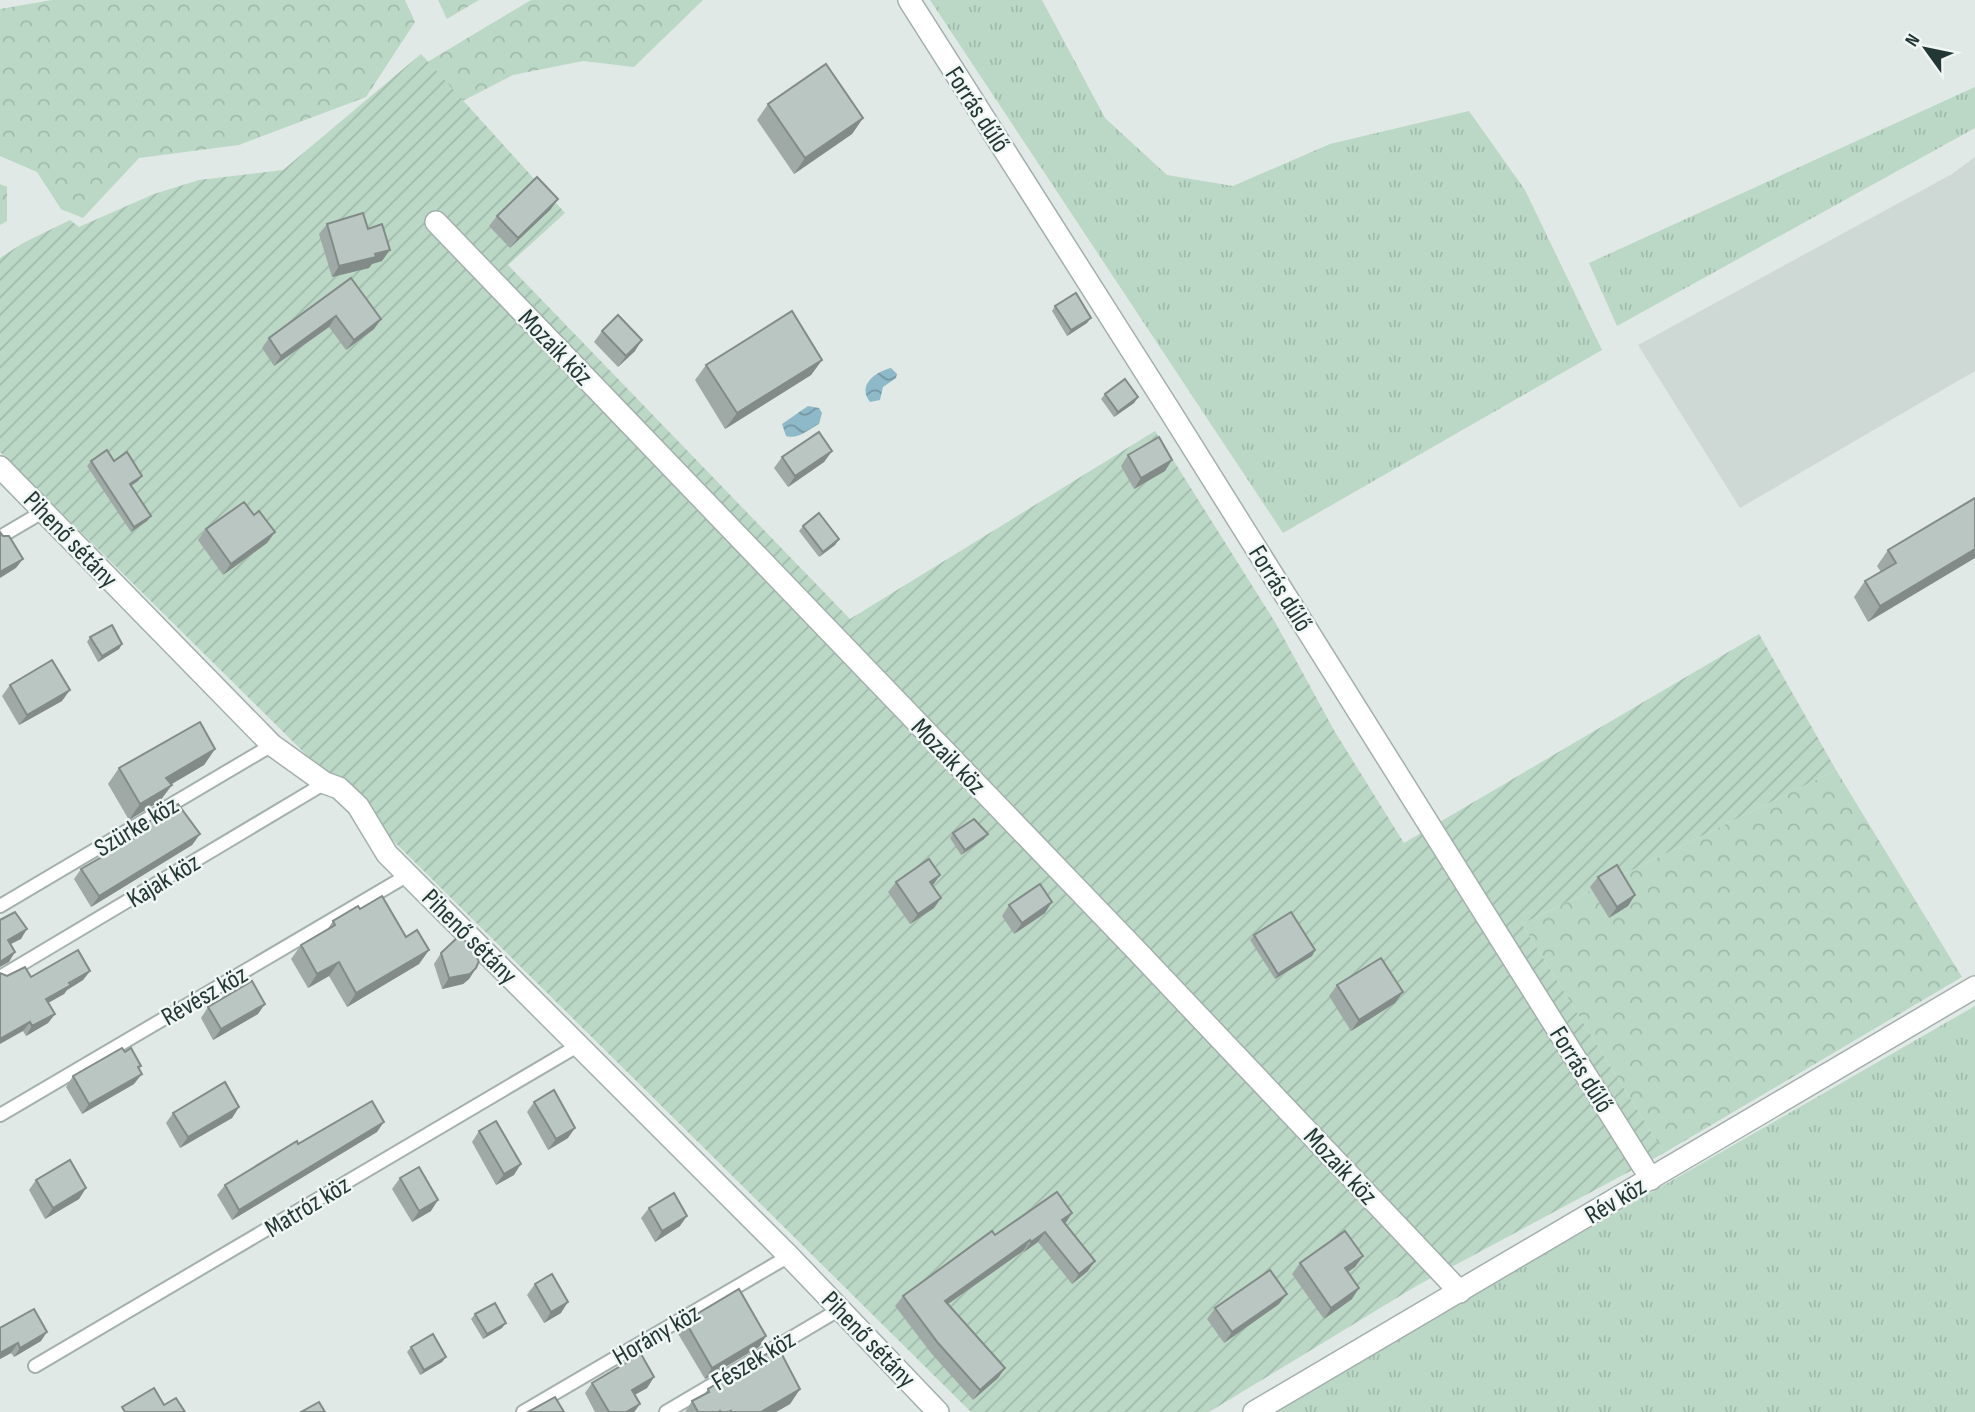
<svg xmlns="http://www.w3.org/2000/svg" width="1975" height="1412" font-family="'Sofia Sans Condensed',sans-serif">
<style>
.built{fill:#ced9d5}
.grass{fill:url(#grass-tufts)}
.forest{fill:url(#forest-crowns)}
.garden{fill:url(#garden-furrows)}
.water{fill:url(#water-waves)}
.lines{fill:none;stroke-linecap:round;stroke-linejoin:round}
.service-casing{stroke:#a4b0ad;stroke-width:16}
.minor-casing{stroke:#a4b0ad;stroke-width:24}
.service{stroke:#fff;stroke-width:12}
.minor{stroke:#fff;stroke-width:21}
.wall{fill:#9faaa7}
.shaded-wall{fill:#828b88}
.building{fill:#b9c6c2;stroke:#828b88;stroke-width:2}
.labels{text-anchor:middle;stroke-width:5;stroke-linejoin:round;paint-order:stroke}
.street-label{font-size:26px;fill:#233734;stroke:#f0f6f4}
</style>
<defs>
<pattern id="grass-tufts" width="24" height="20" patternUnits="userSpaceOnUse" patternTransform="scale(1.75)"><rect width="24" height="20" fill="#bbd8c6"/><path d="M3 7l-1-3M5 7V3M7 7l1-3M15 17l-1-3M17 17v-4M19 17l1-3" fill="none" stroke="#a0baab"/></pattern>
<pattern id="forest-crowns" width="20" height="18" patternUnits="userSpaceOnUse" patternTransform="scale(1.75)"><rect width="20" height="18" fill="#bbd8c6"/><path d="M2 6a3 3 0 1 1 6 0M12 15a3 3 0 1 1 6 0" fill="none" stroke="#a0baab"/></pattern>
<pattern id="garden-furrows" width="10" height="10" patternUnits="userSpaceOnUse" patternTransform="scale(1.75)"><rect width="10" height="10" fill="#bbd8c6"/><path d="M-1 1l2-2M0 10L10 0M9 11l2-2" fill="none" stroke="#a0baab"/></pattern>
<pattern id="water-waves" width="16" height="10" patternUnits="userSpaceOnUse" patternTransform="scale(1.75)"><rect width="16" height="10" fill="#8eb9c8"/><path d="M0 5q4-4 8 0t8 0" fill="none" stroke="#7497a3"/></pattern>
</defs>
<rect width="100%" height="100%" fill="#e0e9e6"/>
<!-- built -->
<path class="built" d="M1975,157v214l-235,137 -102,-163 314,-171z"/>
<!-- grass -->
<g class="grass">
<path d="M930,0h112l63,118 62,57 66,11 97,-42 139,-33 56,79 77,160 -319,183z"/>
<path d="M1975,87v41l-358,198 -28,-63z"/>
<path d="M1975,1006v406h-705z"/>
</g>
<!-- forest -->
<g class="forest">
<path d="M52,0h353l10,22 -49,75 -127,48 -100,13 -56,60 -22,-9 -24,-37 -37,-16v-147z"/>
<path d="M438,0h41l-32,19z"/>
<path d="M531,0h172l-69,67 -51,-6 -70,14 -64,33 -45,-32z"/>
<path d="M0,184l7,3v34l-7,4z"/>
<path d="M1836,770l126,207 -298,176 -142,-229z"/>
</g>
<!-- garden -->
<path class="garden" d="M421,54l144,159 -57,52 342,354 305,-188 120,191 60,110 69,111 355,-209 77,136 -314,154 142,229 -246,132 -209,127h-238l-971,-960v-194l23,-15 47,-23 9,7 75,-33 45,-14 84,-10z"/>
<!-- water -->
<g class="water">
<path d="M891,368l6,6 -1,4 -13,9 -3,13 -10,2c-13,-17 5,-30 21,-34z"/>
<path d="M808,406l11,2 3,5 -3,11c-10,5 -21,16 -33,12l-4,-12z"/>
</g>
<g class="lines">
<defs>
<g id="service">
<path d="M0,537l44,-26"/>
<path d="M0,906l272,-161"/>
<path d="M0,977l325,-194"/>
<path d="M0,1115l408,-240"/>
<path d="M35,1366l544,-321"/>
<path d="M523,1412l266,-156"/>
<path d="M666,1412l174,-103"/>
</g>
<g id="minor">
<path d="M909,0l261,411 481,768"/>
<path d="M436,222l701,729 323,341"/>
<path d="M0,467l272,278 53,38 14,5 19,18 29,48 402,402 149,156"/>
<path d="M1254,1412l721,-425"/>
</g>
</defs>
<!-- service casing -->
<use href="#service" class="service-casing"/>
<!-- minor casing -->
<use href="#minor" class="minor-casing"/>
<!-- service -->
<use href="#service" class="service"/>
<!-- minor -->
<use href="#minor" class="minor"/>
</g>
<!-- wall -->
<g class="wall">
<path d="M768,104l95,14 -11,16 -58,40 -37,-54z"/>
<path d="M551,209l-41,39 -21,-22 8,-10z"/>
<path d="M327,224l41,5 14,32 -10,3 -3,4 -37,9 -13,-43z"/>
<path d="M351,278l30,41 -7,10 -28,21 -17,-23 -55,39 -12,-18 7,-10z"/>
<path d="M1055,306l32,17 -20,13 -15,-25z"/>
<path d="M602,331l33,20 -17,16 -24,-25z"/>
<path d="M822,360l-11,15 -86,54 -30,-49 11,-15z"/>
<path d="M1105,394l33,3 -4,6 -20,14 -13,-18z"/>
<path d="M832,451l-8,11 -36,25 -14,-19 8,-11z"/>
<path d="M1128,455l37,16 -31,18 -13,-23z"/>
<path d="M91,461l47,20 -7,5 20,30 -4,5 -16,11 -44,-66z"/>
<path d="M1975,498l-107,124 -14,-25 11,-16 16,-9 -4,-6 11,-16z"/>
<path d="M254,515l21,17 -8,11 -44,32 -25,-35 8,-11z"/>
<path d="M803,526l36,13 -4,6 -16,12 -20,-26z"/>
<path d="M90,637l32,7 -3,5 -21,13 -11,-20z"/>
<path d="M10,685l52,16 -43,24 -17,-29z"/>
<path d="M215,749l-11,16 -33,19 -11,17 -31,19 -21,-36 11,-16z"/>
<path d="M145,824l55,10 -8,11 -101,62 -17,-28 7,-10 57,-33z"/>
<path d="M953,833l35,1 -4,5 -23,16 -11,-17z"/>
<path d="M1598,877l37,18 -7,11 -19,12 -19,-31z"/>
<path d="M896,882l37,4 8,12 -7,10 -24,16 -22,-32z"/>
<path d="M1009,905l36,8 -31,21 -12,-18z"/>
<path d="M360,909l69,41 -10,14 -72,43 -18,-31 -21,12 -17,-29 10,-14 26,-15 6,-9z"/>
<path d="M1254,935l61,15 -3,6 -37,23 -25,-39z"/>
<path d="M441,953l35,15 -7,11 -6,5 -21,5 -8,-25z"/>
<path d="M90,971l-7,9 -16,10 -3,4 -16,9 7,11 -7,9 -22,13 -3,-5 -16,-55 24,1z"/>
<path d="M1337,985l58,18 -44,28 -22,-35z"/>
<path d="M208,1007l50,7 -45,26 -12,-22z"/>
<path d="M125,1052l16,14 -2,2 -5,16 -52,30 -16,-27 7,-11z"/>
<path d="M534,1102l34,36 -20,12 -21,-38z"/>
<path d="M239,1107l-7,11 -52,30 -14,-25 7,-10z"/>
<path d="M479,1131l35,44 -18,10 -24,-43z"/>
<path d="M377,1132l-145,88 -15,-25 8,-10 73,-41z"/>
<path d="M400,1178l31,33 -19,11 -20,-33z"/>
<path d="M36,1180l50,8 -7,11 -34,20 -16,-29z"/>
<path d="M649,1208l31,18 -25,16 -14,-24z"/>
<path d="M1065,1224l23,47 -16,13 -34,-42 -14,10 -1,-1 -75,53 57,64 -7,10 -25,22 -42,-47 -36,-47 8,-10 92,-61z"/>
<path d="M1363,1256l-8,11 -7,5 4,27 -28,20 -32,-45 8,-11z"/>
<path d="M535,1284l26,29 -17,10 -17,-28z"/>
<path d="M1279,1304l-55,39 -17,-24 8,-11z"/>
<path d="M475,1314l27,14 -19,11 -12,-20z"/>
<path d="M685,1321l81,15 -7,11 -54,32 -28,-47z"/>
<path d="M0,1328l41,13 -27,16 -3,-4 -11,6z"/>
<path d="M411,1347l35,10 -4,5 -22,13 -13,-23z"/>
<path d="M654,1377l-7,11 -13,7 6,9 -6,8h-39l-10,-19 7,-10z"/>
<path d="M708,1389h92l-10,15 -14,8h-91l7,-11 12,-6z"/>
</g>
<!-- shaded-wall -->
<g class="shaded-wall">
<path d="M863,118l-11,16 -58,40 11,-16z"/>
<path d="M558,199l-7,10 -41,39 8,-10z"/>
<path d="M390,250l-8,11 -10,3 -3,4 -37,9 7,-11z"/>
<path d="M336,316l-7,11 -55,39 7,-10z"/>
<path d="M1091,318l-4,5 -20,13 4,-6z"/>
<path d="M381,319l-7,10 -28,21 8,-10z"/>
<path d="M642,340l-7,11 -17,16 8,-11z"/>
<path d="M822,360l-11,15 -86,54 12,-16z"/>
<path d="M1138,397l-4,6 -20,14 4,-5z"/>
<path d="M832,451l-8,11 -36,25 7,-11z"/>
<path d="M1172,460l-7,11 -31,18 7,-11z"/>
<path d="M142,476l-4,5 -12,8 4,-5z"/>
<path d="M151,516l-4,5 -16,11 3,-5z"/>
<path d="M275,532l-8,11 -44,32 8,-11z"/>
<path d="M839,539l-4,6 -16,12 4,-5z"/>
<path d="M1975,549v9l-107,64 12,-16z"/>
<path d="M23,559l-7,9 -16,10v-6z"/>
<path d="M122,644l-3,5 -21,13 4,-6z"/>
<path d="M70,690l-8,11 -43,24 8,-10z"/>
<path d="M215,749l-11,16 -49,29 11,-16z"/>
<path d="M172,785l-12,16 -31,19 11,-16z"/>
<path d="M200,834l-8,11 -101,62 8,-11z"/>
<path d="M988,834l-4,5 -23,16 4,-5z"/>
<path d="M940,875l-7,10 -3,-3z"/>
<path d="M1635,895l-7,11 -19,12 8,-11z"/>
<path d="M941,898l-7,10 -24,16 8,-10z"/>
<path d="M1052,902l-7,11 -31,21 8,-11z"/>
<path d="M27,929l-6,10 -20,10 7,-9z"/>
<path d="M429,950l-10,14 -72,43 9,-14z"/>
<path d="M1315,950l-3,6 -37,23 3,-5z"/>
<path d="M15,952l-6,10 -9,5v-5z"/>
<path d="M339,962l-10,14 -21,12 9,-14z"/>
<path d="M476,968l-7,11 -6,5 -21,5 7,-11z"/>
<path d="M90,971l-7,9 -16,10 -3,4 -25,14 7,-9z"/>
<path d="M1403,992l-8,11 -44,28 8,-11z"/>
<path d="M265,1004l-7,10 -45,26 8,-11z"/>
<path d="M55,1014l-7,9 -22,13 6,-10z"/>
<path d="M30,1022l-7,9 -23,13v-5z"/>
<path d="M142,1074l-8,10 -52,30 7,-10z"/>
<path d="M239,1107l-7,11 -52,30 8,-11z"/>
<path d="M384,1122l-7,10 -145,88 7,-10z"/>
<path d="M575,1128l-7,10 -20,12 8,-11z"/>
<path d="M521,1164l-7,11 -18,10 8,-11z"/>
<path d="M86,1188l-7,11 -34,20 8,-11z"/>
<path d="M438,1200l-7,11 -19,11 7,-11z"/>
<path d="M1072,1213l-7,11 -3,-4z"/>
<path d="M687,1216l-7,10 -25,16 7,-11z"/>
<path d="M1045,1232l-7,10 -14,10 7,-10z"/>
<path d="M1030,1240l-7,11 -85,60 7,-10z"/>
<path d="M1363,1256l-8,11 -17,12 7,-11z"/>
<path d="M1095,1261l-7,10 -16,13 7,-10z"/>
<path d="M1359,1288l-7,11 -28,20 7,-11z"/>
<path d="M1287,1294l-8,10 -55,39 8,-11z"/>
<path d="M568,1302l-7,11 -17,10 7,-11z"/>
<path d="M506,1323l-4,5 -19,11 4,-5z"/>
<path d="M47,1332l-6,9 -27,16 6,-9z"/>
<path d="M766,1336l-7,11 -54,32 7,-11z"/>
<path d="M18,1343l-7,10 -11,6v-6z"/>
<path d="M446,1357l-4,5 -22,13 4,-5z"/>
<path d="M1005,1368l-7,10 -25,22 7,-10z"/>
<path d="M654,1377l-7,11 -23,13 8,-11z"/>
<path d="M800,1389l-10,15 -14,8h-15z"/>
<path d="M640,1404l-6,8h-8z"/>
</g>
<!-- building -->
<g class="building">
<path d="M826,64l37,54 -58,40 -37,-54z"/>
<path d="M537,177l21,22 -40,39 -21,-22z"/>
<path d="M363,213l5,16 14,-5 8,26 -15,4 1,3 -37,9 -12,-42z"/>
<path d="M351,278l30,41 -27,21 -18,-24 -55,40 -12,-18z"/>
<path d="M1076,293l15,25 -20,12 -16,-24z"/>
<path d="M792,311l30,49 -85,53 -31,-48z"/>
<path d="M618,315l24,25 -16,16 -24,-25z"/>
<path d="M1125,379l13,18 -20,15 -13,-18z"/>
<path d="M819,432l13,19 -37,25 -13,-19z"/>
<path d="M1159,437l13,23 -31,18 -13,-23z"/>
<path d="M107,450l7,11 13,-9 15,24 -12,8 21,32 -17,11 -43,-66z"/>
<path d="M1975,498v51l-95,57 -15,-25 31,-18 -8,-13z"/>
<path d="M244,502l10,13 5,-4 16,21 -44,32 -25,-35z"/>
<path d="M819,513l20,26 -16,13 -20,-26z"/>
<path d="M0,532l3,4h6l14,23 -23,13z"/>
<path d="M112,625l10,19 -20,12 -12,-19z"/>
<path d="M52,660l18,30 -43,25 -17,-30z"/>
<path d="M200,722l15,27 -49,29 6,7 -32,19 -21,-36z"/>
<path d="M178,804l22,30 -101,62 -18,-27 67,-39 -3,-6z"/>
<path d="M974,819l14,15 -23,16 -12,-17z"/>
<path d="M929,859l11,16 -10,7 11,16 -23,16 -22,-32z"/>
<path d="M1617,865l18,30 -18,12 -19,-30z"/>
<path d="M1040,884l12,18 -30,21 -13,-18z"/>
<path d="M382,896l24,41 11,-7 12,20 -73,43 -17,-31 -22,12 -16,-29 34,-20 -2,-4 25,-15 2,3z"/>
<path d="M15,912l12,17 -19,11 7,12 -15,10v-42z"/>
<path d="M1291,912l24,38 -37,24 -24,-39z"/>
<path d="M459,936l9,7 11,18 -3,7 -6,6 -21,4 -8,-25z"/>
<path d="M78,950l12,21 -21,12 2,2 -25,14 9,15 -23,12 -2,-4 -30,17v-66l7,3 18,-9 6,10z"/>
<path d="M1381,958l22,34 -44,28 -22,-35z"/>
<path d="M252,981l13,23 -44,25 -13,-22z"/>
<path d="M122,1048l3,4 6,-4 10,18 -3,1 4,7 -53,30 -16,-28z"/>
<path d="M225,1082l14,25 -51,30 -15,-24z"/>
<path d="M554,1090l21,38 -19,11 -22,-37z"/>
<path d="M372,1101l12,21 -145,88 -14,-25 72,-44 1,3z"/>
<path d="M496,1121l25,43 -17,10 -25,-43z"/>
<path d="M70,1160l16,28 -33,20 -17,-28z"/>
<path d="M419,1167l19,33 -19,11 -19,-33z"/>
<path d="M1057,1192l15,21 -10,7 33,41 -16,13 -34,-42 -14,10 -1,-2 -85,61 60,67 -25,22 -42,-47 -35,-47 89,-65 3,4z"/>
<path d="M674,1193l13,23 -25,15 -13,-23z"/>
<path d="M1345,1231l18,25 -18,12 14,20 -28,20 -31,-45z"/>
<path d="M1270,1270l17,24 -55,38 -17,-24z"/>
<path d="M552,1274l16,28 -17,10 -16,-28z"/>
<path d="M739,1289l27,47 -54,32 -27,-47z"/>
<path d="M495,1303l11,20 -19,11 -12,-20z"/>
<path d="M34,1309l13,23 -27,16 -2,-5 -18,10v-25z"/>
<path d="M433,1334l13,23 -22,13 -13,-23z"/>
<path d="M778,1347l22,42 -39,23h-30v-1l-3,1h-7l-1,-1 -1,1h-21l-6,-11 17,-9 -1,-3z"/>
<path d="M641,1354l13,23 -22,13 8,14 -14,8h-17l-17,-29z"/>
<path d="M154,1388l10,17 12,-7 9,14h-60l-3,-5z"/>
<path d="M555,1397l9,15h-36z"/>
<path d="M319,1402l6,10h-24z"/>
</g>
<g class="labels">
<!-- street labels -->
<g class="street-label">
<text transform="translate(978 109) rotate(57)" y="9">Forrás dűlő</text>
<text transform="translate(556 347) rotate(46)" y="9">Mozaik köz</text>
<text transform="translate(71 539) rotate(46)" y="9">Pihenő sétány</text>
<text transform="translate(1281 588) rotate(58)" y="9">Forrás dűlő</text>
<text transform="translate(949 756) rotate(46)" y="9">Mozaik köz</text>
<text transform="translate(136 826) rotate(-31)" y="9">Szürke köz</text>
<text transform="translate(163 880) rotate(-31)" y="9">Kajak köz</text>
<text transform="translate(470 936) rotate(45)" y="9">Pihenő sétány</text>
<text transform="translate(204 995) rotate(-30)" y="9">Révész köz</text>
<text transform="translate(1582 1069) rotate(58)" y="9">Forrás dűlő</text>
<text transform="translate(1341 1166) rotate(47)" y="9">Mozaik köz</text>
<text transform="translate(1615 1200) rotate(-31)" y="9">Rév köz</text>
<text transform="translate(307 1206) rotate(-31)" y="9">Matróz köz</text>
<text transform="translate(656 1334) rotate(-30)" y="9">Horány köz</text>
<text transform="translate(869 1339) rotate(46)" y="9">Pihenő sétány</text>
<text transform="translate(753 1360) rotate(-31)" y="9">Fészek köz</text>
</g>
</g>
<!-- north arrow -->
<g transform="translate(1926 49) rotate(303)" stroke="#f0f6f4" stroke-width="5" paint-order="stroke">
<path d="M0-5L12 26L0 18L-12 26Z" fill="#233734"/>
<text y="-10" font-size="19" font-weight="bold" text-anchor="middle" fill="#233734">N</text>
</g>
</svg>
